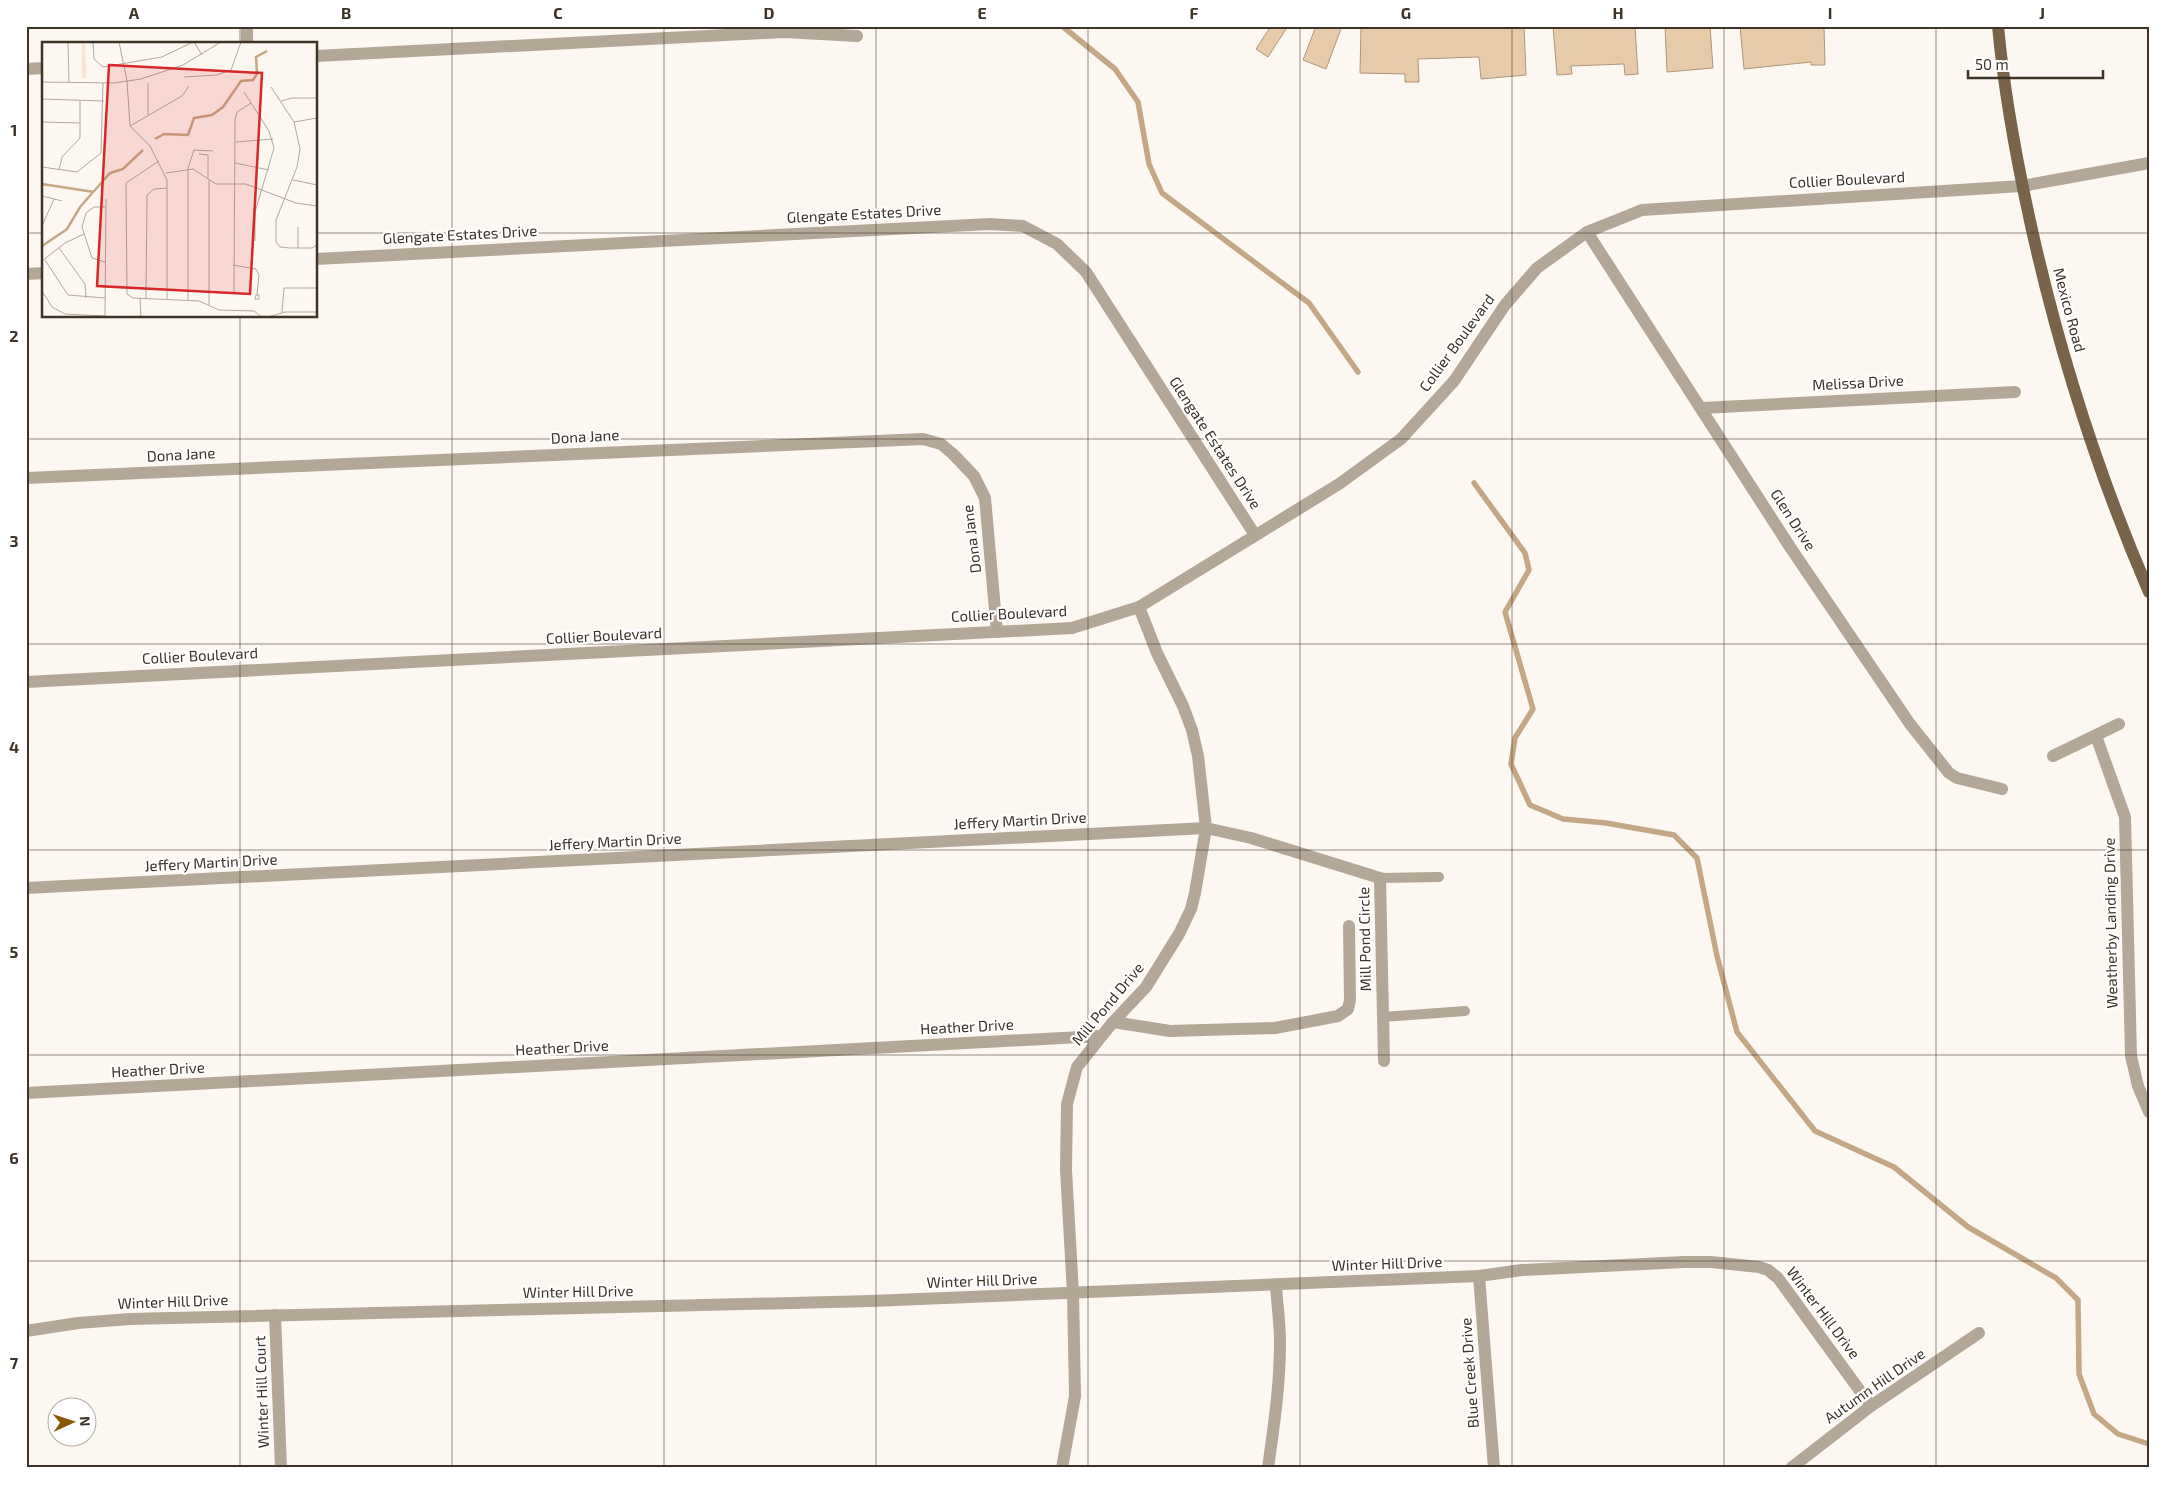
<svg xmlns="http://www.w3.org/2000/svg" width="2175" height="1494" font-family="'Exo 2',sans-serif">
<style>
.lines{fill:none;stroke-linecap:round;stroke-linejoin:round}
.stream{stroke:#c4a886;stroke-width:5.5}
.building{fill:#e7caa7;stroke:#ae967a}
.lane{stroke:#b3a798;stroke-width:10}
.street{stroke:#b3a798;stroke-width:12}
.primary{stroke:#796449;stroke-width:12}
.grid{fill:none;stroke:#3d3327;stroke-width:1;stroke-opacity:0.55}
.labels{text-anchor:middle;stroke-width:4.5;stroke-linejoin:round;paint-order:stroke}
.street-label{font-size:15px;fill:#3d3327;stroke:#fff}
.inset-river{fill:none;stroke:#c4a886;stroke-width:2.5}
.inset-road{fill:none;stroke:#b0a9a0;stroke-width:1}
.view{fill:#d62828;fill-opacity:0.15;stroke:#d62828;stroke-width:2.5}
.inset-edge{fill:none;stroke:#3d3327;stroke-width:2.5}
.neatline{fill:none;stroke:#3d3327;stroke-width:2}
.grid-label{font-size:16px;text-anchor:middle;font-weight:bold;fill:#3d3327}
</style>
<rect width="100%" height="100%" fill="#fdf7f1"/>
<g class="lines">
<!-- stream -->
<g class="stream">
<path d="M1062,26l53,43 23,33 11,62 13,29 147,110 49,69"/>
<path d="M1474,483l51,70 4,17 -24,42 28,97 -18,29 -4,26 19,41 33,14 43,4 68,12 23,23 20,98 20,76 78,99 79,36 74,60 88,51 22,22 1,74 15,40 24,20 31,10"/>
</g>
</g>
<!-- building -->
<g class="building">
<path d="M1271,26h17l-20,31 -12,-8z"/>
<path d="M1316,26h26l-16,43 -23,-9z"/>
<path d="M1361,26h163l2,49 -45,4 -2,-22 -61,2 1,23h-14v-8l-45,-1z"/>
<path d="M1553,26h82l3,48 -13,1 -1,-11 -53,2 1,8 -15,1z"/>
<path d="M1665,26h45l3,42 -46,4z"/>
<path d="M1740,26h84l1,39h-14v-3l-67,7z"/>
</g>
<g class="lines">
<!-- lane -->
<g class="lane">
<path d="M1380,878l59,-1"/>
<path d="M1383,1017l82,-6"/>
</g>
<!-- street -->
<g class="street">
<path d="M247,44v-18"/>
<path d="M316,56l468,-24 73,4"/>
<path d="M26,69l18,-1"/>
<path d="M1587,232l203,315 120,177 39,49 8,5 45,11"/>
<path d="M316,259l674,-35 33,2 34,18 29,28 169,263"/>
<path d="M26,274l18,-1"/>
<path d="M1702,408l313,-16"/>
<path d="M26,478l897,-39 18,5 12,10 21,22 11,22 12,134"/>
<path d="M26,682l1046,-54 67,-21 200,-123 62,-45 53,-58 51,-76 32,-37 50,-36 55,-22 380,-24 127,-23"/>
<path d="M2096,736l29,81 6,239 7,30 11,26"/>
<path d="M2053,756l66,-32"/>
<path d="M26,888l1180,-60 45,10 129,40 4,183"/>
<path d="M1113,1022l57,9 105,-3 63,-12 10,-7 2,-9 -1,-74"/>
<path d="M26,1093l1074,-57"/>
<path d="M1479,1276l15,192"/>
<path d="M275,1315l6,153"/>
<path d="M26,1331l52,-8 52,-4 741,-18 608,-25 43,-6 162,-8h27l48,5 9,3 10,8 93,128"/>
<path d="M1062,1468l13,-72 -2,-103 -7,-123 1,-66 10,-37 36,-45 33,-35 33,-53 12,-25 4,-16 11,-65 -8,-72 -6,-26 -9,-24 -26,-53 -18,-46"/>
<path d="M1268,1468c6,-42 12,-83 12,-126 0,-19 -3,-38 -4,-57"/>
<path d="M1791,1468l80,-62 108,-73"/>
</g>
<!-- primary -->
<path class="primary" d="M1998,26c6,66 18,131 32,195 28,127 67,251 119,371"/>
</g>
<!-- grid -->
<path class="grid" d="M240,26v18M452,26v1442M664,26v1442M876,26v1442M1088,26v1442M1300,26v1442M1512,26v1442M1724,26v1442M1936,26v1442M26,233h18M316,233h1833M240,316v1152M26,439h2123M26,644h2123M26,850h2123M26,1055h2123M26,1261h2123"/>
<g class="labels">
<!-- street labels -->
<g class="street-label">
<text transform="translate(1847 180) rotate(-3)" y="5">Collier Boulevard</text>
<text transform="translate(864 214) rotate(-3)" y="5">Glengate Estates Drive</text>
<text transform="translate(460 235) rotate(-3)" y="5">Glengate Estates Drive</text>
<text transform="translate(2069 310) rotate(75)" y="5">Mexico Road</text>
<text transform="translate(1457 343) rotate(-54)" y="5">Collier Boulevard</text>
<text transform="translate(1858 383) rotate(-3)" y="5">Melissa Drive</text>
<text transform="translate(585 437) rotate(-3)" y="5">Dona Jane</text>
<text transform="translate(1215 443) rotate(57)" y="5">Glengate Estates Drive</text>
<text transform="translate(181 455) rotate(-3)" y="5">Dona Jane</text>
<text transform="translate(1793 520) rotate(57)" y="5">Glen Drive</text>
<text transform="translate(972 539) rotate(-97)" y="5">Dona Jane</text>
<text transform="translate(1009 614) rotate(-3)" y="5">Collier Boulevard</text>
<text transform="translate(604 636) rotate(-3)" y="5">Collier Boulevard</text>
<text transform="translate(200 656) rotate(-3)" y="5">Collier Boulevard</text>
<text transform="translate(1020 821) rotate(-3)" y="5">Jeffery Martin Drive</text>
<text transform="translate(615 842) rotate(-3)" y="5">Jeffery Martin Drive</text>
<text transform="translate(211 863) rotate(-3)" y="5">Jeffery Martin Drive</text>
<text transform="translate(2111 923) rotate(-91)" y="5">Weatherby Landing Drive</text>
<text transform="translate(1365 939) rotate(-91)" y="5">Mill Pond Circle</text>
<text transform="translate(1108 1004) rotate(-50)" y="5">Mill Pond Drive</text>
<text transform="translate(967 1027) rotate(-3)" y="5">Heather Drive</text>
<text transform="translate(562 1048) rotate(-3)" y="5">Heather Drive</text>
<text transform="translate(158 1070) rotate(-3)" y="5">Heather Drive</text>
<text transform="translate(1387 1264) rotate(-2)" y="5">Winter Hill Drive</text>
<text transform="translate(982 1281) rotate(-2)" y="5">Winter Hill Drive</text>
<text transform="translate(578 1292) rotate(-1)" y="5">Winter Hill Drive</text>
<text transform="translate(173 1302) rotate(-2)" y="5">Winter Hill Drive</text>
<text transform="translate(1823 1313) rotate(53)" y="5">Winter Hill Drive</text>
<text transform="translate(1470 1373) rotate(-94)" y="5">Blue Creek Drive</text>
<text transform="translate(1875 1386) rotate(-35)" y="5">Autumn Hill Drive</text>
<text transform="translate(262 1392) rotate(-92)" y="5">Winter Hill Court</text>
</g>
</g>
<!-- overview -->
<g transform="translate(42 42)">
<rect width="275" height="275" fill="#fdf7f1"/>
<path d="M40,0h3l1,36h-4z" fill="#fae4ca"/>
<path class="inset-river" d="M113,97l9,-5 24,1 6,-17 18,-3 11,-8 18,-26 12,-1 4,-6 -1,-17 11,-6M0,142l52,8M0,204l25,-17 13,-22 30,-34 13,-4 20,-19"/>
<path class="inset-road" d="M26,0l1,41M51,0l1,17 9,8 59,-10 31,-15M77,0l8,39 3,45 20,20 17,34v120M152,0l8,13M142,35l33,-2 14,-5 10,-28M0,40l72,1 27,-4 42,-14 38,-23M229,45l23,35 6,27 -3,18 -21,53v22l4,5 10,1h22l5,-3M202,50l25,39 5,17 -19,64v29M0,57l62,2M239,59l11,-3h25M106,73v-32M0,80l38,1M252,80l23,-4M88,84l52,-30 7,-10M194,100l37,-3M157,112l9,1v23M117,119l-33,22 1,111 6,4 66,3 20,9 35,1 8,6M193,121l34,7M0,125l35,5 24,-19 2,-70M17,128l3,-13 18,-19v-37M124,131l27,-4 23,15h30l50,19 21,3M167,138v125M251,138l24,5M0,154l20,5M0,184l12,-27M256,185v21M17,206l26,36 1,14M3,218l23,35 37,3M0,219l23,-18 19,-9M63,220l-13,-4 -10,-31 4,-14 8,-6h11M191,223l23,4 3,6 -2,20M0,249l10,16 13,7 40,2M192,252l1,-175 2,-7 14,-9M214,253h3v4h-4zM98,256l1,19M104,256l1,-103 7,-6 13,-1M146,259v-133l6,-18 19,1M240,270l2,-24h33M63,275l1,-118M226,275l17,-5h32"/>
<path class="view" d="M67,23l153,8 -12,221 -153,-8z"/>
<rect width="275" height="275" class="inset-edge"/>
</g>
<!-- border -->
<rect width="2175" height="1494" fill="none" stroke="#ffffff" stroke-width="55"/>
<!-- north arrow -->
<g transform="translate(72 1422) rotate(87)"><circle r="24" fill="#ffffff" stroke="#b1ada9"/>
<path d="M0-4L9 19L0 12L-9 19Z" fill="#895700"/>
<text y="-8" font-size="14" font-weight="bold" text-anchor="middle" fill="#3d3327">N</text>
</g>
<!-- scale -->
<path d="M1968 70v8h135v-8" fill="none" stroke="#3d3327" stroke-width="2.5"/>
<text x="1975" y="70" font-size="15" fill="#3d3327" stroke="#ffffff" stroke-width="4" paint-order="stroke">50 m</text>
<rect x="28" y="28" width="2120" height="1438" class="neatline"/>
<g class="grid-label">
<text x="134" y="19">A</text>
<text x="346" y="19">B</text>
<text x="558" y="19">C</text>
<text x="769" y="19">D</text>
<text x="982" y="19">E</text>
<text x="1194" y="19">F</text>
<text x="1406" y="19">G</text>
<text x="1618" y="19">H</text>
<text x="1830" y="19">I</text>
<text x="2042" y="19">J</text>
<text x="14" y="136">1</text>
<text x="14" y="342">2</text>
<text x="14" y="547">3</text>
<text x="14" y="753">4</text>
<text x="14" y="958">5</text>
<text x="14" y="1164">6</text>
<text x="14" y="1369">7</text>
</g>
</svg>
